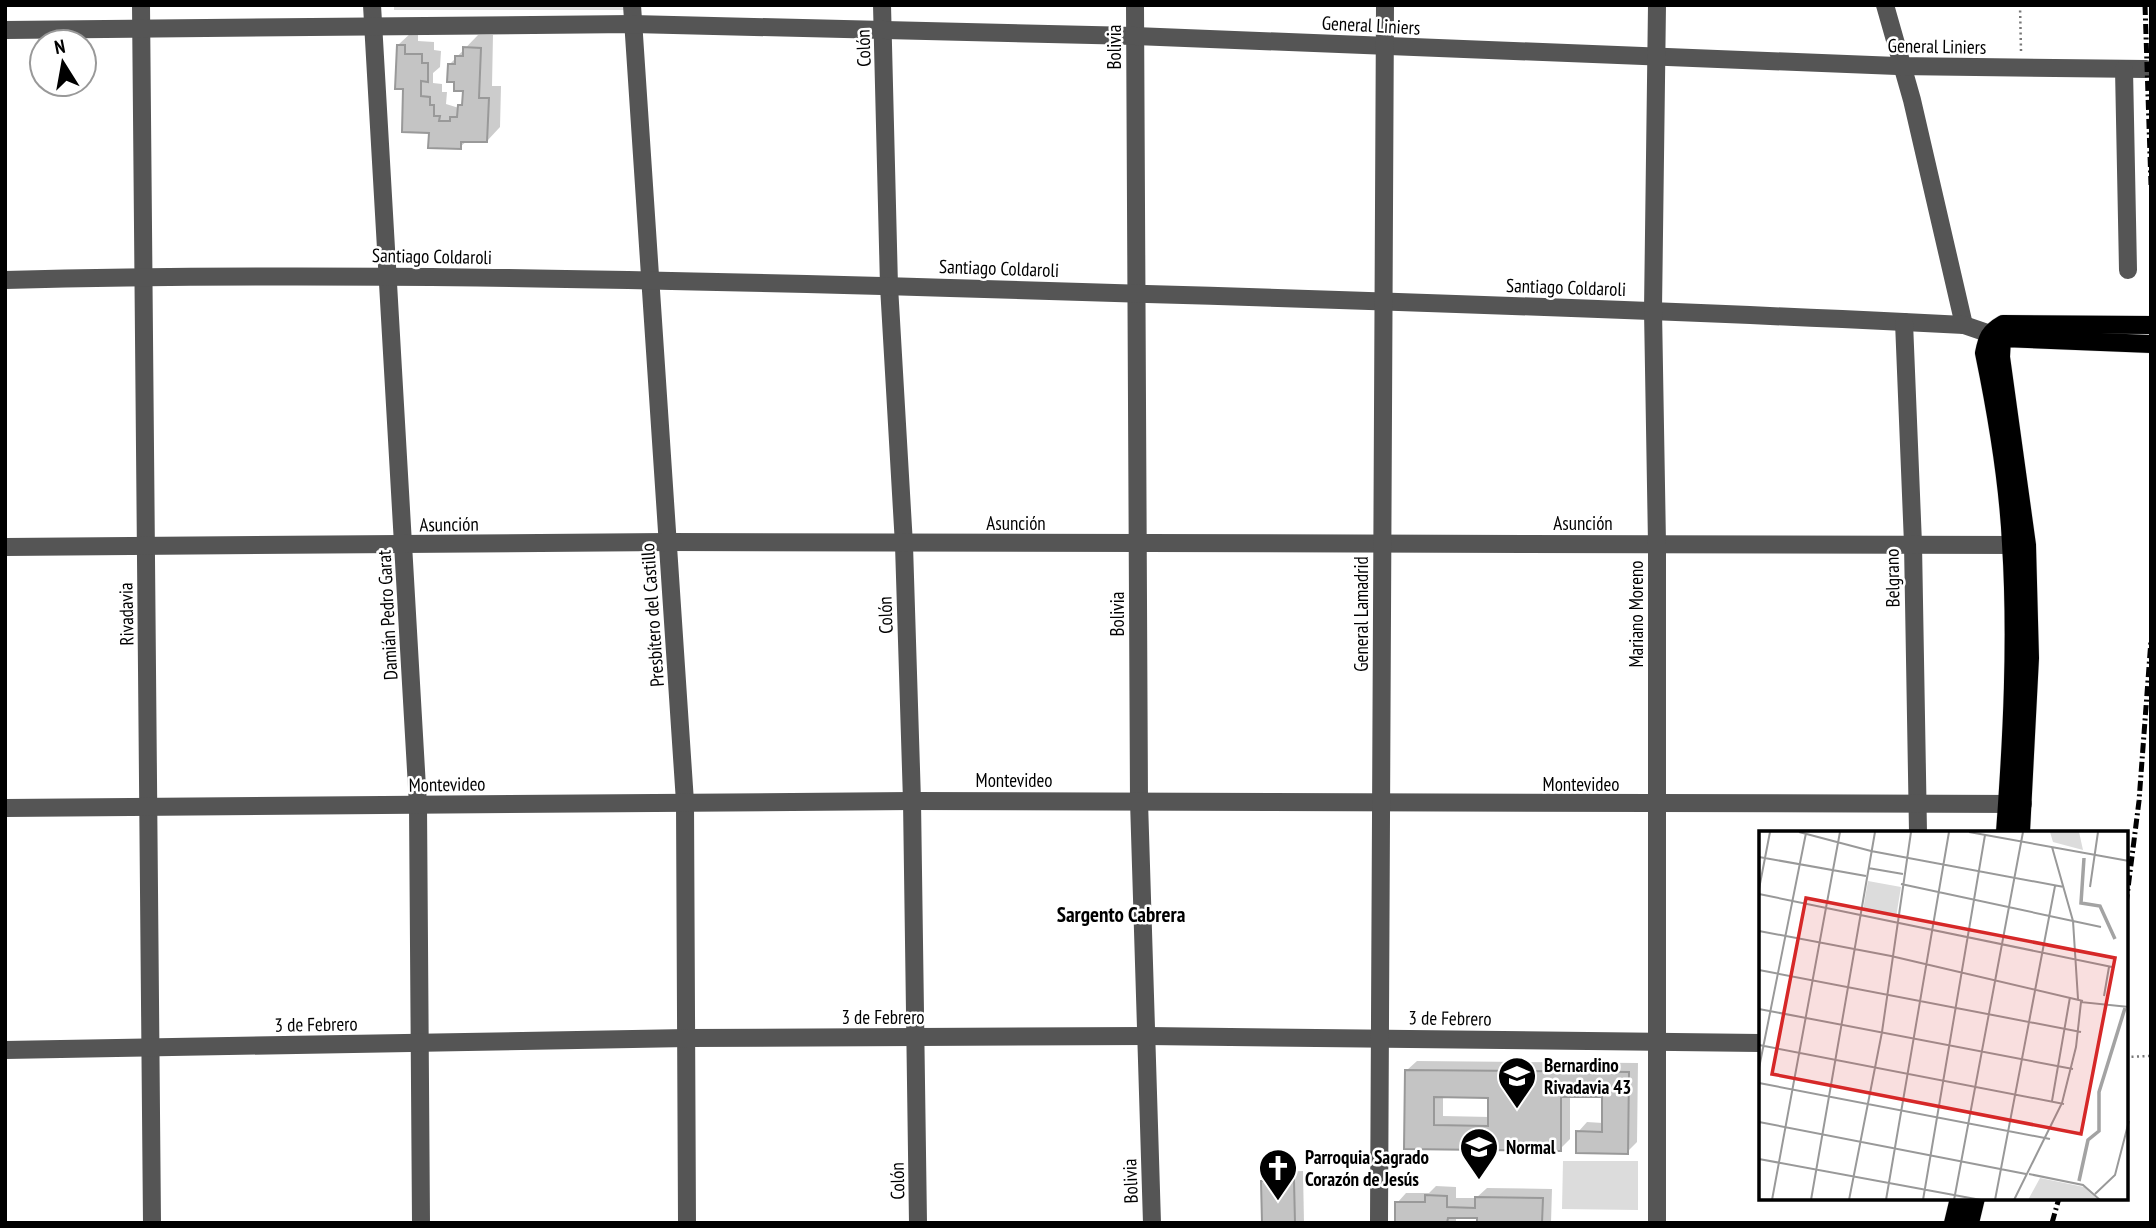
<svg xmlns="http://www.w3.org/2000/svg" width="2156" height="1228" font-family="'PT Sans Narrow',sans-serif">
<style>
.green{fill:#dcdcdc}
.shadow{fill:#0003;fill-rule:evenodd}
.building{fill:#c4c4c4;stroke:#999;stroke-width:2;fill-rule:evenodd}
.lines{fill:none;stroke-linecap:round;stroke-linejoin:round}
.major-casing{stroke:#dbdbdb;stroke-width:19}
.path{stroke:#777;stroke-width:2.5;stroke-dasharray:2 3.5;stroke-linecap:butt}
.minor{stroke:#555;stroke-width:18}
.major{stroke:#000;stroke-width:18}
.rail{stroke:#000;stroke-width:5;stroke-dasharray:10 3.5 2 3.5;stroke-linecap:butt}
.labels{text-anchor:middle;stroke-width:5;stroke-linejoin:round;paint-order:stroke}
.street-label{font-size:19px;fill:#000;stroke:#fff}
.poi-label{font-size:19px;font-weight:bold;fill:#000;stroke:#fff;text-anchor:start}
.neighbourhood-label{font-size:21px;font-weight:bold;fill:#000;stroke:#fff}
.inset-river{fill:none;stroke:#a3a3a3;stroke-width:3.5}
.inset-road{fill:none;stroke:#999;stroke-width:2}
.view{fill:#d62828;fill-opacity:0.15;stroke:#d62828;stroke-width:3.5}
.inset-edge{fill:none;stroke:#000;stroke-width:3.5}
</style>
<rect width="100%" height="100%" fill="#fff"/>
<!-- green -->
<g class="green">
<rect x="394" y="5" width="231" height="5"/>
<path d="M1563,1161h75v49l-76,-1z"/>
</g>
<!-- shadow -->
<g class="shadow">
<path d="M412,32h6v9l16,1v8l7,1 -1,16 -7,6v10l9,1v8h5l-1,12 13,4 5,-7 1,-12 -15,-25 28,-29h15l-1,51h9l-1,41 -13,14 -19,-1 -8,7 -29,-16 -26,-44 -7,-42z"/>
<path d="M1417,1061l221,2 -1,79 -10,10 -49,-20 9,-10 16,1 1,-27 -34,-1v44l-10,10 -154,-2 1,-77zM1443,1095l47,1v21l-47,-1z"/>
<path d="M1303,1171l1,52h-40l-1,-41 10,-10z"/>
<path d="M1436,1186l20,1v11h20l11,-10 65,1 -1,34h-72v-7h-23v7h-60l1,-20 9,-10h23z"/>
</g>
<!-- building -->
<g class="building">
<path d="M397,45h8v9h17v9h6v19l-7,-1v15l9,1v8h4v11h6l-1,5h11v-4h7l1,-12h4l1,-14h-9v-9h-7l1,-18h7v-8h8v-9l18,1 -2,50h10l-2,44h-26v7l-33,-1 1,-15 -27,-1 1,-43h-8z"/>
<path d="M1405,1070l224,2 -1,82 -52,-1v-22l26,1v-35h-41v54l-157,-2zM1434,1097l54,1v28l-54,-1z"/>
<path d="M1294,1180l1,43h-33l-1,-42z"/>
<path d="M1425,1195l22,1v11l28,1v-11l68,1 -1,25h-65v-5h-29l-1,5h-52v-21h30z"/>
</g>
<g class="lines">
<defs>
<g id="major">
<path d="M2005,832c7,-94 12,-193 6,-288 -3,-64 -14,-128 -27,-191 3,-15 5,-21 19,-29l148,1"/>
<path d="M2021,832l9,-174 -3,-113 -26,-188 1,-19 149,6"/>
<path d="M1953,1223l6,-25"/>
<path d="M1970,1223l6,-25"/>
</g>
</defs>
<!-- major casing -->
<use href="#major" class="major-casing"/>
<!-- path -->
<g class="path">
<path d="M2020,5l1,46"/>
<path d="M2126,1057l25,-1"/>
</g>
<!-- minor -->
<g class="minor">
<path d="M141,5l11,1218"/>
<path d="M372,5l46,800 3,418"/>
<path d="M632,5l53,797 2,421"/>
<path d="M882,5l7,281 15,259 8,256 6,422"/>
<path d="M1135,5l4,796 13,422"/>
<path d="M1885,5l27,95 52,225"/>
<path d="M5,30l628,-6 502,12 762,30 249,3"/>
<path d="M2124,69l4,201"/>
<path d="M5,280c315,-8 630,-1 945,8 318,9 636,19 954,34l60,3 38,13"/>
<path d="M1904,322l9,222 5,288"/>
<path d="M5,547l663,-5 1356,3"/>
<path d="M5,808l907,-7 1111,3"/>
<path d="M5,1050l683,-12 459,-2 613,7"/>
<path d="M1379,1223l6,-1218"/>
<path d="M1657,1223v-679l-4,-234 4,-305"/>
</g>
<!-- major -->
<use href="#major" class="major"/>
<!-- rail -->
<g class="rail">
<path d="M2145,5l6,180"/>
<path d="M2126,904l13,-103 12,-161"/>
<path d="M2052,1223l7,-25"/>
</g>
</g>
<!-- icons -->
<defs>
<symbol id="school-pin" viewBox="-11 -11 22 30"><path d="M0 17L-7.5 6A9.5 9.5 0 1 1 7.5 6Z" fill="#000" stroke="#fff"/><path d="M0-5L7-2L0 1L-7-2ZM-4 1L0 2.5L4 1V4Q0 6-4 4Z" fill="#fff"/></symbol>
<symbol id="church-pin" viewBox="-11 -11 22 30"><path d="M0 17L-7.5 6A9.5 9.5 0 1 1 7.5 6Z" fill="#000" stroke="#fff"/><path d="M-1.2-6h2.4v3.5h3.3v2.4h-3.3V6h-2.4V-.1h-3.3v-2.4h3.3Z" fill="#fff"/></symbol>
</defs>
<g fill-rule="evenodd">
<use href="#school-pin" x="1495" y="1054" width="44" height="60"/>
<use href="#school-pin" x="1457" y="1125" width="44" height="60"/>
<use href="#church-pin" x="1256" y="1146" width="44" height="60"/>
</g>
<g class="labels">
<!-- street labels -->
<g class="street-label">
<text transform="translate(1371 25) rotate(3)" y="7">General Liniers</text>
<text transform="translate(1937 46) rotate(1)" y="7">General Liniers</text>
<text transform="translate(1114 47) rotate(-90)" y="7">Bolivia</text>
<text transform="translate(863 48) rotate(-92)" y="7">Colón</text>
<text transform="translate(432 256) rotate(1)" y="7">Santiago Coldaroli</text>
<text transform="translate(999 268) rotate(2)" y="7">Santiago Coldaroli</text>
<text transform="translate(1566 287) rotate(2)" y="7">Santiago Coldaroli</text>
<text x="1016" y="530">Asunción</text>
<text x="1583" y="530">Asunción</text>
<text transform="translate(449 524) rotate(-1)" y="7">Asunción</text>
<text transform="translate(1892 578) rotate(-91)" y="7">Belgrano</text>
<text transform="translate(126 614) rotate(-91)" y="7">Rivadavia</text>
<text transform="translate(1117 614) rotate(-90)" y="7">Bolivia</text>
<text transform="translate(1361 614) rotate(-90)" y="7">General Lamadrid</text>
<text transform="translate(1636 614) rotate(-90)" y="7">Mariano Moreno</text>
<text transform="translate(387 615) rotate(-93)" y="7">Damián Pedro Garat</text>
<text transform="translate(652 615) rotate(-94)" y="7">Presbítero del Castillo</text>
<text transform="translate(885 615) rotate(-92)" y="7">Colón</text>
<text x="1014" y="787">Montevideo</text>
<text transform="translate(447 784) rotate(-1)" y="7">Montevideo</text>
<text x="1581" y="791">Montevideo</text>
<text x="883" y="1024">3 de Febrero</text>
<text transform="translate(1450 1018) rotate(1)" y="7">3 de Febrero</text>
<text transform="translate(316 1024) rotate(-1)" y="7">3 de Febrero</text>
<text transform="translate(897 1181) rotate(-91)" y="7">Colón</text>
<text transform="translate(1130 1181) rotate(-92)" y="7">Bolivia</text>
</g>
<!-- poi labels -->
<g class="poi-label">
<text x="1544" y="1072">Bernardino<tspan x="1544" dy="22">Rivadavia 43</tspan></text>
<text x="1506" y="1154">Normal</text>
<text x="1305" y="1164">Parroquia Sagrado<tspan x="1305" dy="22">Corazón de Jesús</tspan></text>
</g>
<!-- neighbourhood labels -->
<g class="neighbourhood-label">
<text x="1121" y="922">Sargento Cabrera</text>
</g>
</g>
<!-- overview -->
<g transform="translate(1759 831)">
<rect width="369" height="369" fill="#fff"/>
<path d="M291,1h29l4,18 -30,-8zM109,50l33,6 -5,30 -33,-7zM281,347l44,9 14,13h-70z" fill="#dcdcdc"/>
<path class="inset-river" d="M325,27l-3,45 19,3 15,33M320,350l9,-41 11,-9v-39l26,-84"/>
<path class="inset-road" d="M40,1l72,19 193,36M210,1l160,29M293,16l21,74 5,78M0,26l107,19M109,37l35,6M142,53l200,43M331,56l8,-55M0,58l11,-57M0,63l353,73M0,100l132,25 192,45M0,139l322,62M345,165l5,-29M0,178l314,60M0,214l305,59M0,237l47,-235M0,252l291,56M293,270l18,-104M0,291l267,52M0,328l222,41M270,343l54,11 17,15M336,363l20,-19 14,-54M13,369l68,-368M52,369l64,-368M90,369l33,-168 29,-200M127,369l63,-368M164,369l62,-365M195,369l69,-368M236,369l60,-314M255,369l48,-97 14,-56 5,-45 48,5"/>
<path class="view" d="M47,67l309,60 -34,176 -309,-60z"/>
<rect width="369" height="369" class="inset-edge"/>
</g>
<!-- border -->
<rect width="2156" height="1228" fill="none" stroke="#000000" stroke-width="14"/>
<!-- north arrow -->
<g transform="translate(63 63) rotate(349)"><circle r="33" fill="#ffffff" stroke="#999999" stroke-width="2"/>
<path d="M0-5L12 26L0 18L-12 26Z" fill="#000000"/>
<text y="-10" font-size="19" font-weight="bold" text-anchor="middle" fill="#000000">N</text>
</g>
</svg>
